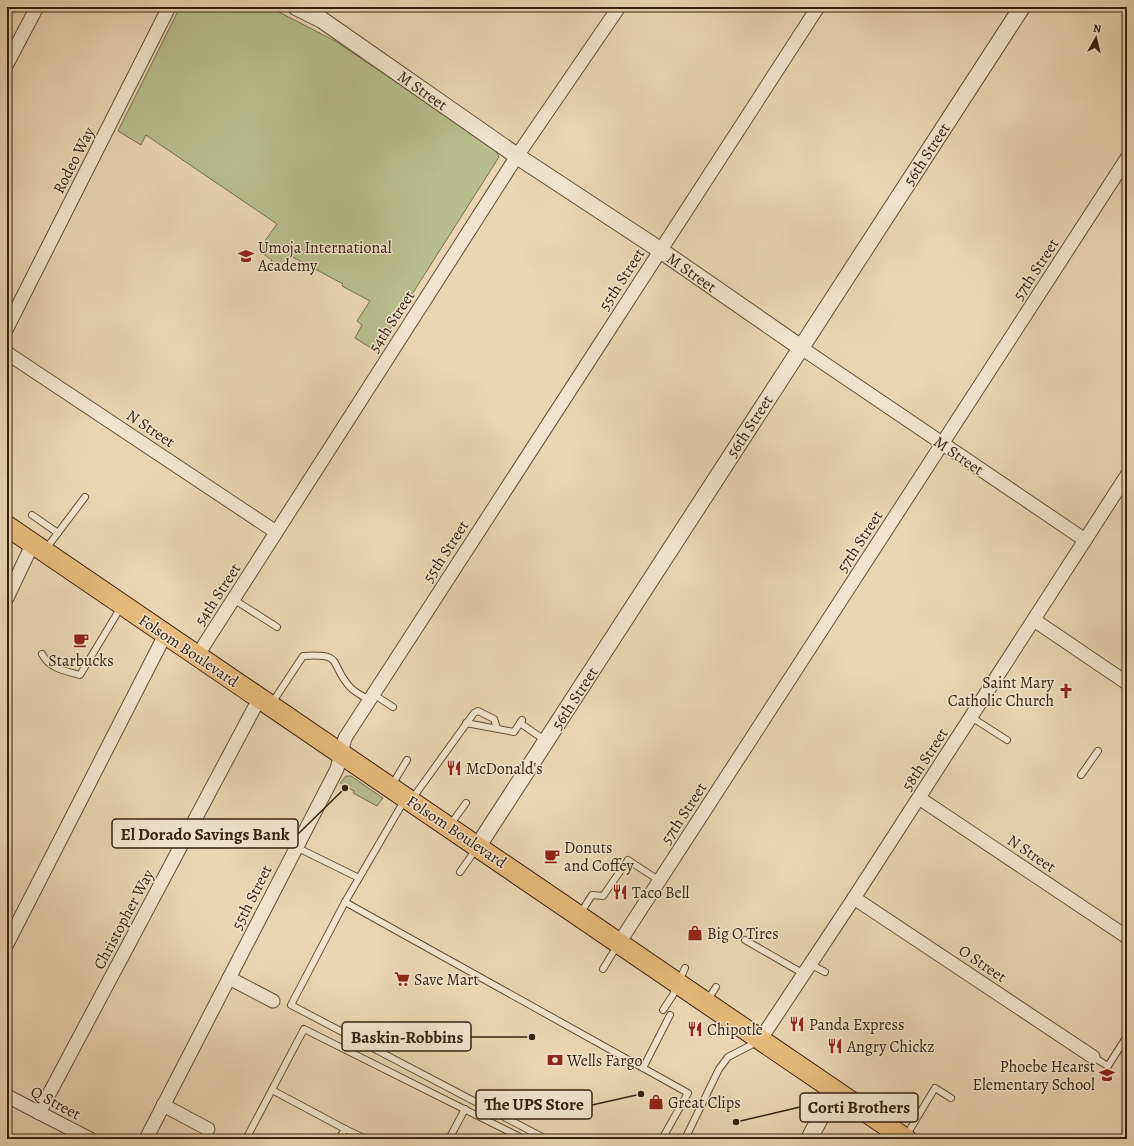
<svg xmlns="http://www.w3.org/2000/svg" width="1134" height="1146" font-family="Alegreya,serif">
<style>
.green{fill:#b7bd8d;stroke:#766f4e}
.lines{fill:none;stroke-linecap:round;stroke-linejoin:round}
.service-casing{stroke:#634e39;stroke-width:8}
.minor-casing{stroke:#634e39;stroke-width:15}
.tertiary-casing{stroke:#634e39;stroke-width:18}
.primary-casing{stroke:#362110;stroke-width:22}
.service{stroke:#f2e4ce;stroke-width:6}
.minor{stroke:#f2e4ce;stroke-width:13}
.tertiary{stroke:#f2e4ce;stroke-width:16}
.primary{stroke:#e6ba7a;stroke-width:20}
.labels{text-anchor:middle;stroke-width:3;stroke-linejoin:round;paint-order:stroke}
.street-label{font-size:16px;fill:#362110;stroke:#f2e4ce}
.poi-label{font-size:16px;fill:#362110;stroke:#f2e4ce;text-anchor:start}
.leader{fill:none;stroke:#362110;stroke-width:1.5}
.callout-dot{fill:#362110;stroke:#f2e4ce;stroke-width:1.5}
.callout{fill:#f2e4ce;stroke:#362110;stroke-width:1.5}
.callout-label{font-size:17px;text-anchor:middle;font-weight:bold;fill:#362110}
</style>
<rect width="100%" height="100%" fill="#ebd5b3"/>
<filter id="stains"><feTurbulence type="fractalNoise" baseFrequency=".005" numOctaves="4"/><feColorMatrix values="0 0 0 0 .2 0 0 0 0 .09 0 0 0 0 .02 0 0 0 .5 -.17"/></filter>
<radialGradient id="worn" r=".72"><stop offset=".6" stop-color="#630" stop-opacity="0"/><stop offset="1" stop-color="#630" stop-opacity=".3"/></radialGradient>
<!-- green -->
<g class="green">
<path d="M180,7h89l66,34 159,106 5,10 -123,194 -21,-13 7,-13 -5,-4 13,-20 -28,-15 1,-2 -52,-28 -8,11 -5,-4 -4,7 -6,-4 4,-6 -10,-7 1,-2 -3,-3 17,-24 -131,-89 -5,10 -23,-14z"/>
<path d="M346,776h5l32,22 -6,8 -24,-13 1,-2 -14,-8z"/>
</g>
<g class="lines">
<defs>
<g id="service">
<path d="M32,515l26,18"/>
<path d="M45,550l40,-53"/>
<path d="M233,599l44,28"/>
<path d="M42,654c8,15 23,17 38,21l41,-68"/>
<path d="M373,694l20,13"/>
<path d="M272,703l31,-47c43,-3 25,8 48,32 5,5 12,8 18,12"/>
<path d="M971,717l36,23"/>
<path d="M466,723l48,9 8,-12"/>
<path d="M520,723l26,18"/>
<path d="M1081,775l17,-24"/>
<path d="M392,785l15,-25"/>
<path d="M412,799l62,-86 4,-2 16,8 3,9"/>
<path d="M404,801l-59,101 -54,103 255,134"/>
<path d="M450,825l16,-22"/>
<path d="M296,847l63,31"/>
<path d="M460,872l16,-23"/>
<path d="M345,902l343,191 -26,46"/>
<path d="M580,914l12,-19 11,1 25,-36 32,21"/>
<path d="M745,940l59,34"/>
<path d="M810,964l15,8"/>
<path d="M603,969l14,-23"/>
<path d="M707,1001l9,-14"/>
<path d="M663,1010l10,-15 12,-27"/>
<path d="M1093,1057l15,9 19,-30"/>
<path d="M643,1068l27,-53"/>
<path d="M272,1090l73,39"/>
<path d="M874,1113l11,-16"/>
<path d="M906,1136l29,-48 16,10"/>
<path d="M246,1139l58,-110 220,110"/>
<path d="M339,1139l6,-10 21,10"/>
<path d="M449,1139l16,-30"/>
<path d="M685,1139l34,-70 9,-12 29,-15"/>
</g>
<g id="minor">
<path d="M7,64l30,-57"/>
<path d="M7,328l162,-321"/>
<path d="M800,347l285,193"/>
<path d="M7,353l269,179"/>
<path d="M7,598l26,-55"/>
<path d="M1034,620l93,63"/>
<path d="M197,656l320,-500 102,-149"/>
<path d="M919,798l208,139"/>
<path d="M854,898l239,159"/>
<path d="M619,943l508,-785"/>
<path d="M7,944l158,-309"/>
<path d="M229,978l44,23"/>
<path d="M760,1040l94,-142 273,-423"/>
<path d="M7,1096l83,43"/>
<path d="M163,1105l45,24"/>
<path d="M39,1113l220,-414"/>
<path d="M146,1139l191,-370 8,-31 473,-731"/>
</g>
<g id="tertiary">
<path d="M296,7l26,13 195,136 143,94 140,97"/>
<path d="M478,846l544,-839"/>
<path d="M809,1139l26,-49"/>
</g>
<path id="primary" d="M7,526l899,613"/>
</defs>
<!-- service casing -->
<use href="#service" class="service-casing"/>
<!-- minor casing -->
<use href="#minor" class="minor-casing"/>
<!-- tertiary casing -->
<use href="#tertiary" class="tertiary-casing"/>
<!-- primary casing -->
<use href="#primary" class="primary-casing"/>
<!-- service -->
<use href="#service" class="service"/>
<!-- minor -->
<use href="#minor" class="minor"/>
<!-- tertiary -->
<use href="#tertiary" class="tertiary"/>
<!-- primary -->
<use href="#primary" class="primary"/>
</g>
<!-- icons -->
<defs>
<symbol id="school-bare" viewBox="-9 -9 18 18"><path d="M0-5L7-2L0 1L-7-2ZM-4 1L0 2.5L4 1V4Q0 6-4 4Z" fill="#8f2418" stroke="#f2e4ce" stroke-width="2.5" paint-order="stroke"/></symbol>
<symbol id="cafe-bare" viewBox="-9 -9 18 18"><path d="M-5.5-4.5H6V0H3Q3 3.5 0 3.5H-2.5Q-5.5 3.5-5.5 0ZM3-3.2v2h1.7v-2ZM-6 4.5H4V6H-6Z" fill="#8f2418" stroke="#f2e4ce" stroke-width="2.5" paint-order="stroke"/></symbol>
<symbol id="church-bare" viewBox="-9 -9 18 18"><path d="M-1.2-6h2.4v3.5h3.3v2.4h-3.3V6h-2.4V-.1h-3.3v-2.4h3.3Z" fill="#8f2418" stroke="#f2e4ce" stroke-width="2.5" paint-order="stroke"/></symbol>
<symbol id="restaurant-bare" viewBox="-9 -9 18 18"><path d="M-5-6h1v4h1v-4h1v4h1v-4h1v5L-1.5 .5V6h-2V.5L-5-1ZM5-6V6H3V1.5H1.5Q1.5-4 5-6Z" fill="#8f2418" stroke="#f2e4ce" stroke-width="2.5" paint-order="stroke"/></symbol>
<symbol id="shop-bare" viewBox="-9 -9 18 18"><path d="M-5-2.5h2.3a2.7 3.5 0 0 1 5.4 0H5L5.5 6h-11ZM-1.5-2.5h3a1.5 2.3 0 0 0-3 0Z" fill="#8f2418" stroke="#f2e4ce" stroke-width="2.5" paint-order="stroke"/></symbol>
<symbol id="supermarket-bare" viewBox="-9 -9 18 18"><path d="M-6-5.5h2.5l.6 2H6L4.5 2H-2.5L-4.4-4H-6ZM-1.5 3.2a1.3 1.3 0 1 0 .1 0ZM3 3.2a1.3 1.3 0 1 0 .1 0Z" fill="#8f2418" stroke="#f2e4ce" stroke-width="2.5" paint-order="stroke"/></symbol>
<symbol id="bank-bare" viewBox="-9 -9 18 18"><path d="M-6-4H6V4H-6ZM0-2.3a2.3 2.3 0 1 0 0 4.6a2.3 2.3 0 1 0 0-4.6Z" fill="#8f2418" stroke="#f2e4ce" stroke-width="2.5" paint-order="stroke"/></symbol>
</defs>
<g fill-rule="evenodd">
<use href="#school-bare" x="235" y="245" width="22" height="22"/>
<use href="#cafe-bare" x="70" y="629" width="22" height="22"/>
<use href="#church-bare" x="1055" y="680" width="22" height="22"/>
<use href="#restaurant-bare" x="443" y="757" width="22" height="22"/>
<use href="#cafe-bare" x="541" y="845" width="22" height="22"/>
<use href="#restaurant-bare" x="609" y="881" width="22" height="22"/>
<use href="#shop-bare" x="684" y="922" width="22" height="22"/>
<use href="#supermarket-bare" x="391" y="968" width="22" height="22"/>
<use href="#restaurant-bare" x="786" y="1013" width="22" height="22"/>
<use href="#restaurant-bare" x="684" y="1018" width="22" height="22"/>
<use href="#restaurant-bare" x="824" y="1035" width="22" height="22"/>
<use href="#bank-bare" x="544" y="1049" width="22" height="22"/>
<use href="#school-bare" x="1096" y="1064" width="22" height="22"/>
<use href="#shop-bare" x="645" y="1091" width="22" height="22"/>
</g>
<g class="labels">
<!-- street labels -->
<g class="street-label">
<text transform="translate(423 90) rotate(35)" y="6">M Street</text>
<text transform="translate(926 154) rotate(-57)" y="6">56th Street</text>
<text transform="translate(73 160) rotate(-63)" y="6">Rodeo Way</text>
<text transform="translate(1035 269) rotate(-57)" y="6">57th Street</text>
<text transform="translate(692 272) rotate(35)" y="6">M Street</text>
<text transform="translate(621 279) rotate(-57)" y="6">55th Street</text>
<text transform="translate(391 321) rotate(-57)" y="6">54th Street</text>
<text transform="translate(749 426) rotate(-57)" y="6">56th Street</text>
<text transform="translate(151 428) rotate(34)" y="6">N Street</text>
<text transform="translate(959 455) rotate(34)" y="6">M Street</text>
<text transform="translate(859 541) rotate(-57)" y="6">57th Street</text>
<text transform="translate(445 551) rotate(-57)" y="6">55th Street</text>
<text transform="translate(217 594) rotate(-57)" y="6">54th Street</text>
<text transform="translate(189 650) rotate(34)" y="6">Folsom Boulevard</text>
<text transform="translate(574 698) rotate(-57)" y="6">56th Street</text>
<text transform="translate(924 759) rotate(-57)" y="6">58th Street</text>
<text transform="translate(683 813) rotate(-57)" y="6">57th Street</text>
<text transform="translate(457 831) rotate(34)" y="6">Folsom Boulevard</text>
<text transform="translate(1032 853) rotate(34)" y="6">N Street</text>
<text transform="translate(251 897) rotate(-63)" y="6">55th Street</text>
<text transform="translate(123 919) rotate(-62)" y="6">Christopher Way</text>
<text transform="translate(983 963) rotate(34)" y="6">O Street</text>
<text transform="translate(56 1102) rotate(28)" y="6">Q Street</text>
</g>
<!-- poi labels -->
<g class="poi-label">
<text x="258" y="253">Umoja International<tspan x="258" dy="18">Academy</tspan></text>
<text x="81" y="666" text-anchor="middle">Starbucks</text>
<text x="1054" y="688" text-anchor="end">Saint Mary<tspan x="1054" dy="18">Catholic Church</tspan></text>
<text x="466" y="774">McDonald's</text>
<text x="564" y="853">Donuts<tspan x="564" dy="18">and Coffey</tspan></text>
<text x="632" y="898">Taco Bell</text>
<text x="707" y="939">Big O Tires</text>
<text x="414" y="985">Save Mart</text>
<text x="809" y="1030">Panda Express</text>
<text x="707" y="1035">Chipotle</text>
<text x="847" y="1052">Angry Chickz</text>
<text x="567" y="1066">Wells Fargo</text>
<text x="1095" y="1072" text-anchor="end">Phoebe Hearst<tspan x="1095" dy="18">Elementary School</tspan></text>
<text x="668" y="1108">Great Clips</text>
</g>
</g>
<!-- callouts -->
<path class="leader" d="M345 788L298 834M532 1037L471 1037M641 1094L592 1105M736 1122L800 1107"/>
<g class="callout-dot">
<circle cx="345" cy="788" r="4"/>
<circle cx="532" cy="1037" r="4"/>
<circle cx="641" cy="1094" r="4"/>
<circle cx="736" cy="1122" r="4"/>
</g>
<g class="callout">
<rect x="112" y="819" width="186" height="29" rx="4"/>
<rect x="342" y="1022" width="129" height="29" rx="4"/>
<rect x="476" y="1090" width="116" height="29" rx="4"/>
<rect x="800" y="1093" width="118" height="29" rx="4"/>
</g>
<g class="callout-label">
<text x="205" y="840">El Dorado Savings Bank</text>
<text x="407" y="1043">Baskin-Robbins</text>
<text x="534" y="1110">The UPS Store</text>
<text x="859" y="1113">Corti Brothers</text>
</g>
<!-- margin -->
<rect width="1134" height="1146" fill="none" stroke="#ebd5b3" stroke-width="24"/>
<rect x="8" y="8" width="1118" height="1130" fill="none" stroke="#362110" stroke-width="2"/>
<rect x="12" y="12" width="1110" height="1122" fill="none" stroke="#362110"/>
<!-- north arrow -->
<g transform="translate(1096 38) rotate(8)" stroke="#f2e4ce" stroke-width="3" paint-order="stroke">
<path d="M0-3L7 15L0 10L-7 15Z" fill="#362110"/>
<text y="-6" font-size="11" font-weight="bold" text-anchor="middle" fill="#362110">N</text>
</g>
<rect width="100%" height="100%" filter="url(#stains)"/>
<rect width="100%" height="100%" fill="url(#worn)"/>
</svg>
